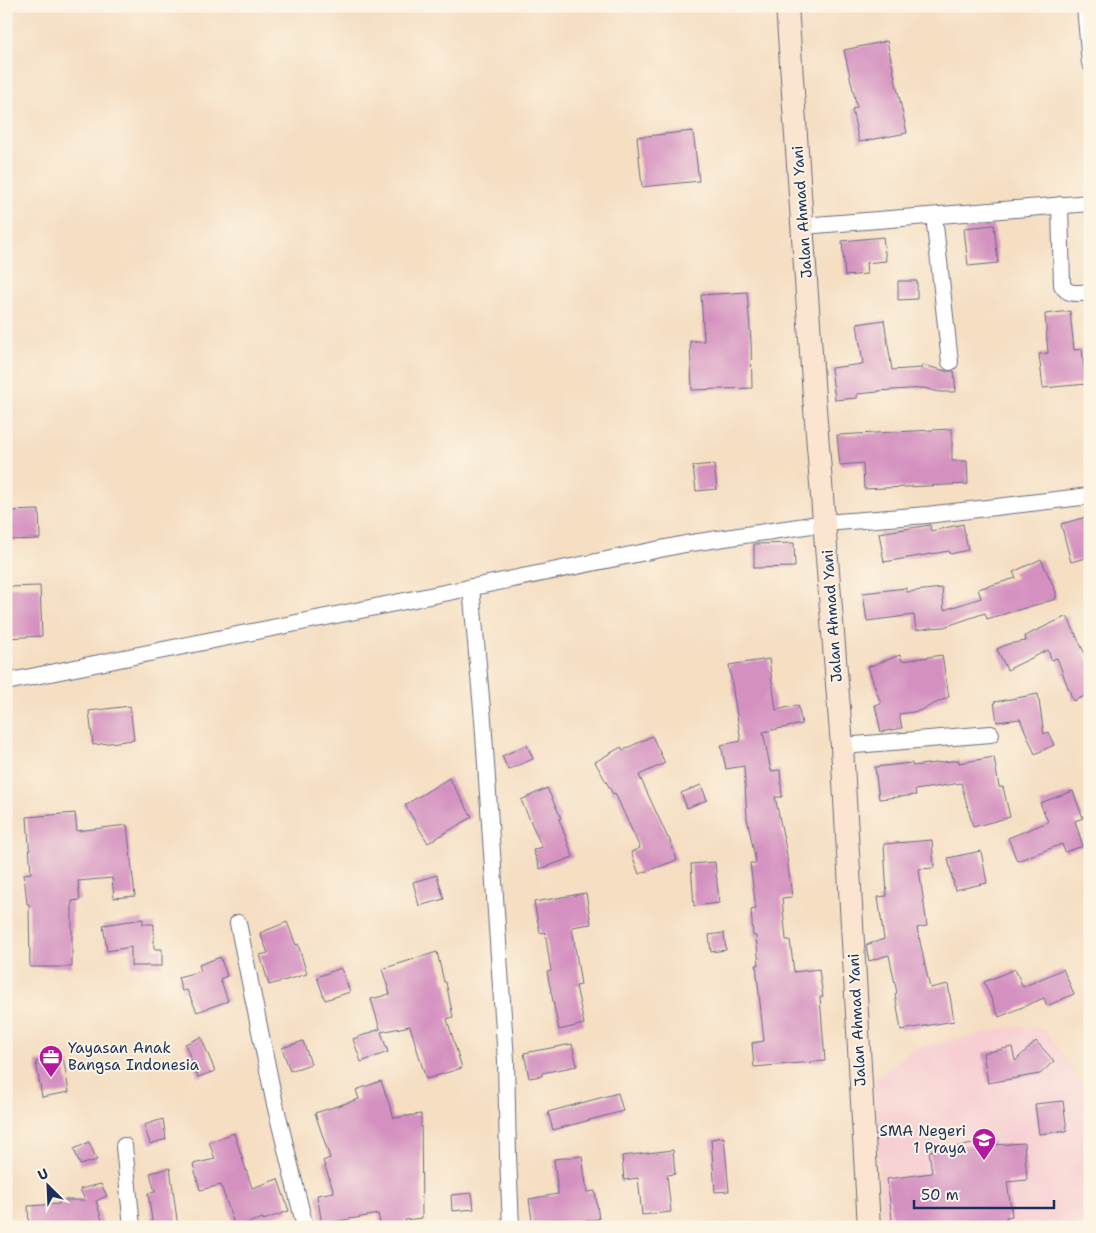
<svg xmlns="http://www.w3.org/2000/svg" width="1096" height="1233" font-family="'Shantell Sans',sans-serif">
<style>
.built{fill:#f7cfd2}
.building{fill:#d490c0}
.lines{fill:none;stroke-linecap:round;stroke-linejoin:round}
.street-casing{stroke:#676c81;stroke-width:18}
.secondary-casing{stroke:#676c81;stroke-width:24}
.street{stroke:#fff;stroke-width:16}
.secondary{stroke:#fce5d0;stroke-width:22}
.labels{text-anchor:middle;stroke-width:4;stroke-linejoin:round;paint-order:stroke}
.street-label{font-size:15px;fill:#1b2f5e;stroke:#fcf5e5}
.poi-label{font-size:15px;fill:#1b2f5e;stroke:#fcf5e5;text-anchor:start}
</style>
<rect width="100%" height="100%" fill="#fcf5e5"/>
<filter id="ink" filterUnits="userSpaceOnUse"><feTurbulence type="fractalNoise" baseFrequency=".02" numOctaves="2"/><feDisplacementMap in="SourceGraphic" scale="10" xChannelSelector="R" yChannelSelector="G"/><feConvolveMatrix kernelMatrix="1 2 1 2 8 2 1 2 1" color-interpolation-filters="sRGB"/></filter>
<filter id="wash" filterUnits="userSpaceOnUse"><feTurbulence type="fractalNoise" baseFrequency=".0096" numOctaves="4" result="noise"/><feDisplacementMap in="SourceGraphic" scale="20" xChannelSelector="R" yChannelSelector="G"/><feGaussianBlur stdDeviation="1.12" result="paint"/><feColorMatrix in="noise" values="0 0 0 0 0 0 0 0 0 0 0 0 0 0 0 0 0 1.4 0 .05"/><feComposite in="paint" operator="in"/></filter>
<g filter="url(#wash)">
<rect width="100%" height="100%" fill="#f5dec2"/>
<!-- built -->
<path class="built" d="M1019,1025l27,5 44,65v132h-207l-9,-147 38,-31z"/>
<g id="blocks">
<!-- building -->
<g class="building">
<path d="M887,41l20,92 -48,9 -7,-33 5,-1 -13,-58z"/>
<path d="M693,131l6,50 -57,6 -5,-50z"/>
<path d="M994,225l4,38 -30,3 -4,-38z"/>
<path d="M883,237l3,24 -20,2 1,11 -22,2 -3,-35z"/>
<path d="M898,281h19v18l-19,1z"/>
<path d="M747,292l4,48 1,48 -60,2 -2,-49h14l-3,-46z"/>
<path d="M1070,311l4,39 8,-1 4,35 -43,4 -4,-34 9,-1 -3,-39z"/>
<path d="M884,320l8,50 30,-2v-3l24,6h8l2,21h-17l-15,-4 -46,3v1l-21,2v4l-22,2 -4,-32 32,-4 -6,-40z"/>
<path d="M952,429v32h15l1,23 -104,5 -1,-26 -23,2 -3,-30z"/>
<path d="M714,464l3,25 -21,2 -3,-25z"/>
<path d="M39,510l1,29 -34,1v-29z"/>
<path d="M1090,516v41l-19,5 -10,-38z"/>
<path d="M963,524l5,26 -18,4 -1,-3 -65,11 -5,-29 51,-8 1,6z"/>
<path d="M794,543l1,24 -41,1v-24z"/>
<path d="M1041,559l15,33v7l-69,20 -2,-6 -41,14 -14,1 -14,2 -2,-15 -47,6 -4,-28 43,-5v4l36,-4 2,22 37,-12 -3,-9 38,-11 -3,-6z"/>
<path d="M40,586l2,50 -36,2v-51z"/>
<path d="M1067,616l23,49v29l-17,7 -16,-43 -6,2 -3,-10 -41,20 -10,-21 11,-5 18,-3 -1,-5z"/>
<path d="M900,655l2,6 40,-6 7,42 -30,14 -20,3 3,14 -21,4 -6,-27 6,-1 -13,-37z"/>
<path d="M769,659l7,51 22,-5 4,19 -39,8 8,39 9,-1 2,27h-7l11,52 6,48 -10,1 4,42h4l4,32 25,-3 4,28h-3l5,64 -71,6 -2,-24 12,-2 -8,-76h3l-3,-29h-3l-2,-26 5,-1 -6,-46h6l-9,-45 -3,-52 -18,3 -5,-24 20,-4 -12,-76z"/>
<path d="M1038,694l6,40 4,-2 6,13 -19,9 -15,-35 -23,3 -3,-20z"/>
<path d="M130,706l4,34 -41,5 -4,-34z"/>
<path d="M652,736l13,27 -26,12 29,63h1l8,22 -38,14 -8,-22 9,-4 -25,-55 -2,1 -18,-32 26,-15 2,3z"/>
<path d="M527,745l6,14 -25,11 -6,-14z"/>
<path d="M994,757l5,30h4l7,30 -37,10 -12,-44 -46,7 1,5 -37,4 -4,-32 37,-4v3l47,-6v3z"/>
<path d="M449,778l23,39 -44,26 -23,-38z"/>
<path d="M701,785l6,15 -20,8 -6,-15z"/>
<path d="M547,788l14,30 -2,1 14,38 -33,12 -7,-19 9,-3 -21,-47z"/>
<path d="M1073,791l10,27 -8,3 8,25 -18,6 -3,-8 -45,17 -9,-23 40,-16 -8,-19z"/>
<path d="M75,813l2,18 50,-6 8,71 -21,2 -2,-20 -34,3 2,19 -8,1v66h-42l-1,-63h-2l-3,-30 7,-1 -4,-56z"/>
<path d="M932,840l2,28 -15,1 8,57 -10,2 13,60 18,-4 6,37 -53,9 -6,-36 2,-1 -8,-38 -20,6 -3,-16 18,-6 -6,-42 9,-1 -3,-52z"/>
<path d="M981,851l6,32 -32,7 -7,-32z"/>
<path d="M715,862l4,41 -25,3 -3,-42z"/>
<path d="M437,875l7,24 -25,7 -6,-24z"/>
<path d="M586,893l5,31 -19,3 9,58 -5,1 8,38 -25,6 -12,-58 4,-1 -6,-39 -5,1 -6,-31z"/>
<path d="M143,919v5h11v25h8v17h-31v-19l-24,4 -4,-26z"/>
<path d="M287,922l9,23 2,-1 9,30 -38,11 -9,-30 8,-2 -8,-20z"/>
<path d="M724,933l2,17 -15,2 -2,-17z"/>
<path d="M437,952l7,30h2l7,35 -6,2 15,49 -36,11 -16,-53 -29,6 7,20 -27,10 -8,-23 27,-10 -9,-30 19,-5 -8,-25z"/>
<path d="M220,957l7,19 -7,3 8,22 -31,11 -10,-22 -5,1 -4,-14 23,-6 -2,-6z"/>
<path d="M341,968l9,24 -25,8 -8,-23z"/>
<path d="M1015,969l8,18 40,-18 11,25 -27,12 -3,-8 -45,19 -15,-35z"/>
<path d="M201,1037l14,34 -17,6 -13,-33z"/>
<path d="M303,1041l8,23 -21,7 -8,-23z"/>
<path d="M1036,1041l18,20 -14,13 -52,9 -5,-30 29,-6 3,14z"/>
<path d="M572,1044l5,22 -35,7v3l-13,2 -5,-25z"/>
<path d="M63,1057l6,35 -27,5 -6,-35z"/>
<path d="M381,1081l13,37 27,-4 1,104 -17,2 1,7h-25l-3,-13 -56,10 -5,-29 17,-3 -11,-31 7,-3 -15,-45 44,-14 -3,-9z"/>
<path d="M618,1093l5,18 -70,19 -5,-18z"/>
<path d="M1063,1101l4,30 -28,3 -4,-30z"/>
<path d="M163,1119l3,20 -16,5 -6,-19z"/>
<path d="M234,1133l18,55 26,-9 11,32 -26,9v-2l-28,9 -14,-42 -21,5 -7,-26 22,-5 -6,-17z"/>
<path d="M724,1137l5,54 -14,1 -4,-53z"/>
<path d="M993,1141l1,4 30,-2 3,37 -20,2 5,34 -6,1 1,10h-114l-6,-48 45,-6 -3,-22z"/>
<path d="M89,1142l8,18 -17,5 -6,-16z"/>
<path d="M673,1150l2,24 -8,1 4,37 -29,3 -4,-37 -14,2 -2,-24z"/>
<path d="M582,1156l5,36 8,-1 4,28 -47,6v2h-19l-4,-28 29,-5 -4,-35z"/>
<path d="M170,1168l8,59h-25l-5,-34 7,-1 -5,-19z"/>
<path d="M101,1184l6,12 -11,5 8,26h-75l-1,-21 31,-2v-4h26l-5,-11z"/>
<path d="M472,1193l2,16 -22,2 -1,-16z"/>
</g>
</g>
</g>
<g filter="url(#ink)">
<use href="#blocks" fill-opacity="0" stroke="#676c81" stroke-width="1"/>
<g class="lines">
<defs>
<g id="street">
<path d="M1085,6l5,57"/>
<path d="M1060,205l2,80c6,11 17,8 28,7"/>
<path d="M934,216l16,146"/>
<path d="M803,226l287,-23"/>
<path d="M471,587l12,133 23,340 2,96 3,71"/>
<path d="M6,682l679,-138 140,-21 102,-8 163,-19"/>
<path d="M842,746l149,-12"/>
<path d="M238,923l36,177 31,127"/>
<path d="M124,1146l8,81"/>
</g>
<path id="secondary" d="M787,6l27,390 28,350 27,481"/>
</defs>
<!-- street casing -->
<use href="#street" class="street-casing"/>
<!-- secondary casing -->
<use href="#secondary" class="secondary-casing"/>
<!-- street -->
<use href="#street" class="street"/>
<!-- secondary -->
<use href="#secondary" class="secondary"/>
</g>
</g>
<!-- icons -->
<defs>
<symbol id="office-pin" viewBox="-11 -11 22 30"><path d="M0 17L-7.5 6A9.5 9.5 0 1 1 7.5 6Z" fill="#b5179e" stroke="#fcf5e5"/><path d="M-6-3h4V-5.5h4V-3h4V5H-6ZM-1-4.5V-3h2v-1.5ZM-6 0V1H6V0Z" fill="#fff"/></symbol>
<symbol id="school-pin" viewBox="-11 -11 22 30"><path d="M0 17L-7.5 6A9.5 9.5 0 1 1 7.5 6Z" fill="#b5179e" stroke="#fcf5e5"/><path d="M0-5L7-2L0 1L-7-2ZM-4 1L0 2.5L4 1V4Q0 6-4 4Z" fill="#fff"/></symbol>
</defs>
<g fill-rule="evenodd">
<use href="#office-pin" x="37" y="1043" width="28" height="38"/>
<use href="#school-pin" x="970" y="1126" width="28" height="38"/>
</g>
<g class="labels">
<!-- street labels -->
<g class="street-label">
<text transform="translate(802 212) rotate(-94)" y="5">Jalan Ahmad Yani</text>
<text transform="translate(832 616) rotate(-94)" y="5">Jalan Ahmad Yani</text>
<text transform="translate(857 1020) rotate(-93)" y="5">Jalan Ahmad Yani</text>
</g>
<!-- poi labels -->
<g class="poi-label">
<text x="68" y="1053">Yayasan Anak<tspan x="68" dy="17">Bangsa Indonesia</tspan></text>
<text x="966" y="1136" text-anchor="end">SMA Negeri<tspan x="966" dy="17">1 Praya</tspan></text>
</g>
</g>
<!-- margin -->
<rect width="1096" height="1233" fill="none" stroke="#fcf5e5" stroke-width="25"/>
<!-- north arrow -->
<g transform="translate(48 1186) rotate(336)" stroke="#fcf5e5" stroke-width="4" paint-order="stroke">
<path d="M0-4L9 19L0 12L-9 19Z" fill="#1b2f5e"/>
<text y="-8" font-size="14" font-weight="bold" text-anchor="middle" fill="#1b2f5e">U</text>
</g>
<!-- scale -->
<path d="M914 1200v8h140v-8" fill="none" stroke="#1b2f5e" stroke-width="2.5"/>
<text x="921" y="1200" font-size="15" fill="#1b2f5e" stroke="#fcf5e5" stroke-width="4" paint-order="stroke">50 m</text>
</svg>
